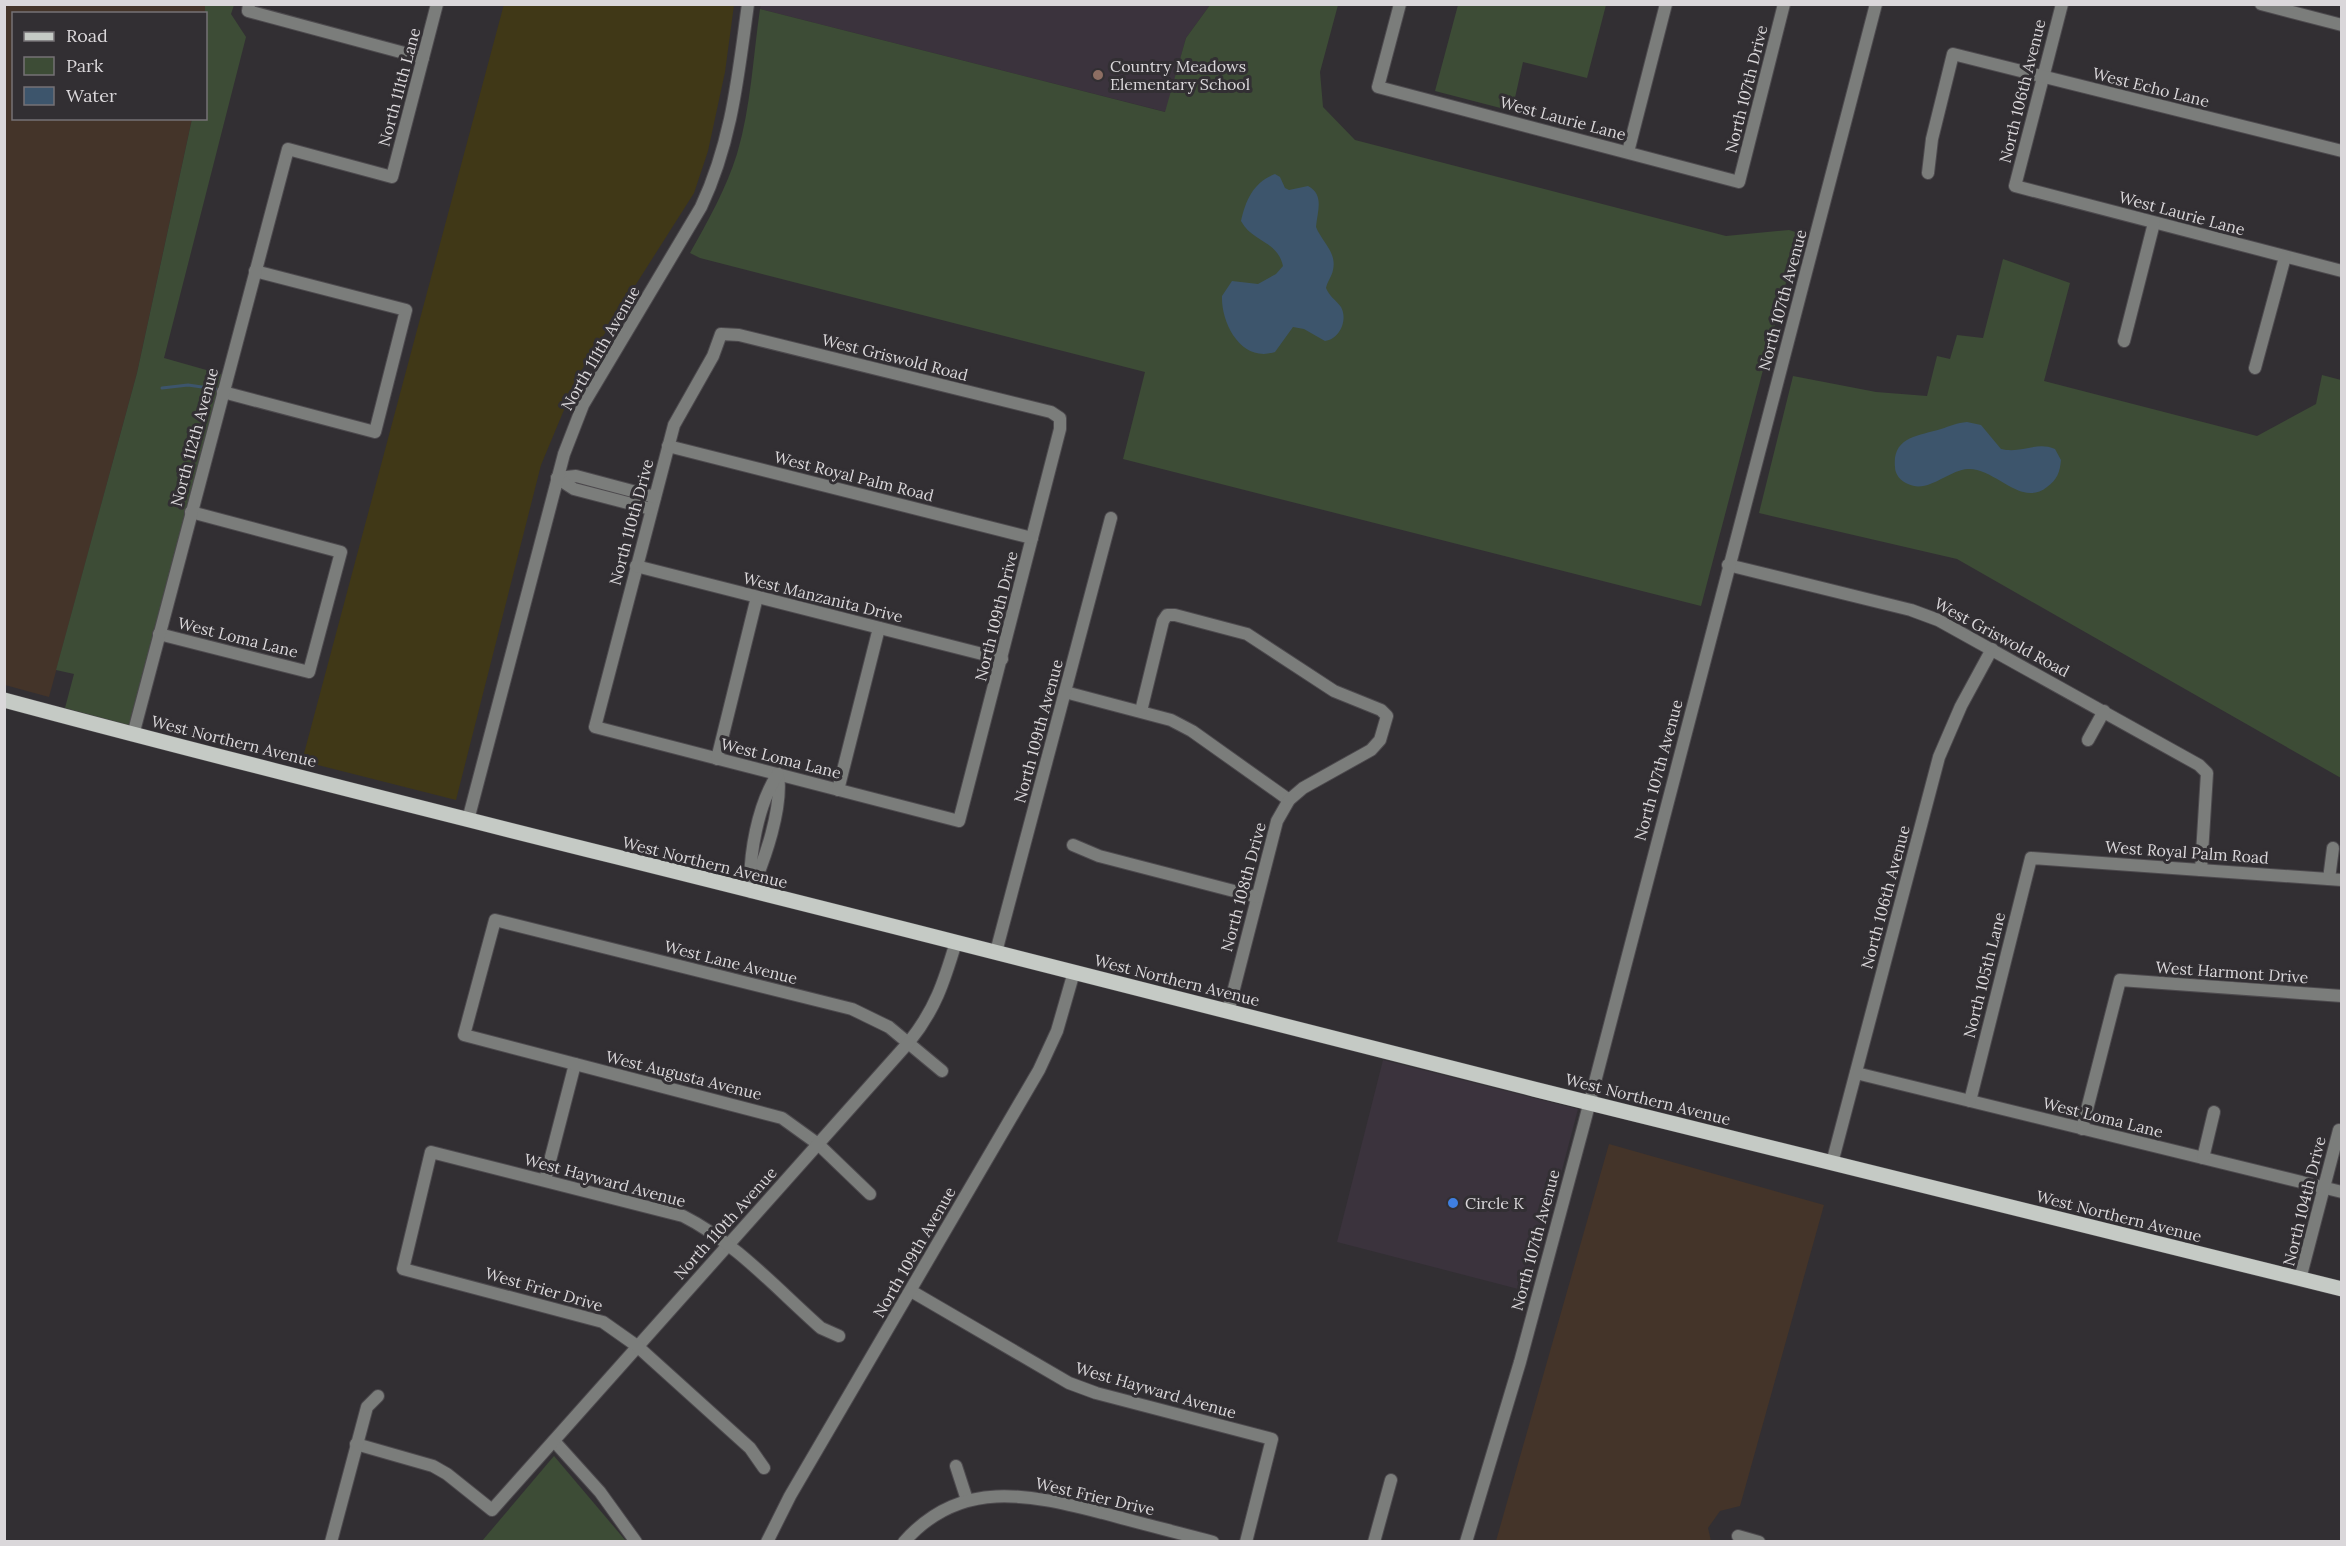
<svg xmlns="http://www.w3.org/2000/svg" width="2346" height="1546" font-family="Lora,serif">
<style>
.built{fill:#3b333d}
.industrial{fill:#443429}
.green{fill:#3d4c36}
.sand{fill:#403817}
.water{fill:#3d556c}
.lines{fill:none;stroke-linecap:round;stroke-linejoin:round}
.stream{stroke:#3d556c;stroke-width:3}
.minor-casing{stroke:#4d4a4e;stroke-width:14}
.major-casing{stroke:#4d4a4e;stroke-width:16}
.minor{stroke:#7b7d7b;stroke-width:12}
.major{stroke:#c5cac5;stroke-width:15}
.education-dot{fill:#8d6e63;stroke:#322f33;stroke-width:2}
.shop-dot{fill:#3f7fe0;stroke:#322f33;stroke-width:2}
.labels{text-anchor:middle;stroke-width:6;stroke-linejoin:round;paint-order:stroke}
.poi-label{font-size:16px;fill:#dad7da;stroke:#322f33;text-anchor:start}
.street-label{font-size:16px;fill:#dad7da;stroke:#322f33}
</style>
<rect width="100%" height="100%" fill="#322f33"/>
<!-- built -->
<g class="built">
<path d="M761,4l449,1 -24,33 -20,74 -406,-103z"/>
<path d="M1383,1060l195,49 -48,183 -193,-50z"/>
</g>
<!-- industrial -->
<g class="industrial">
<path d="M4,5h201v9h-191v104l178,1 -55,254 -88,324 -44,-12z"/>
<path d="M1609,1144l215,61 -84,301 -20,5 -12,17 3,13h-215z"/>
</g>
<!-- green -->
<g class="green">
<path d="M205,5h29l-3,9 15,23 -82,321 60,17 -93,351 -66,-18 9,-34 -18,-4 81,-297 55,-254 14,-1z"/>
<path d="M1210,5h128l-18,67 3,35 32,33 371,96 63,-6 10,3 -98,373 -578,-147 22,-87 -445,-114 -10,-5c18,-32 36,-64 47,-99 14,-47 16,-97 23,-145l405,103 21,-74z"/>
<path d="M1458,5h148l-19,73 -64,-16 -11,49 -77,-20z"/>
<path d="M2003,259l67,24 -26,98 213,55 59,-32 6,-29 19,5v398l-384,-219 -198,-46 34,-137 83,16 51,4 10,-40 13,3 7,-24 26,3z"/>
<path d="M554,1456l72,85h-144z"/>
</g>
<!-- sand -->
<path class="sand" d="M504,4l230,1 -9,67 -17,79 -14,42 -115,181 -38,91 -85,335 -154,-39z"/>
<!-- water -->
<g class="water">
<path d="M1275,174l5,3 5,11 4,2 19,-4c17,9 9,26 8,41 6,15 21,25 17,43 -1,6 -6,12 -7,18 3,8 10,12 15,19 7,13 -1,32 -16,34l-21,-12 -11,-2 -18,25c-33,11 -54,-28 -53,-56l10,-15 26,3 18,-10 7,-8c-6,-26 -30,-23 -42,-45 5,-22 13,-39 34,-47z"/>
<path d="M1967,422l14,3 20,24c21,5 35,-8 54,0l6,11c-1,12 -4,20 -14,27 -26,21 -51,-19 -79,-18 -20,1 -40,25 -60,15 -7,-3 -13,-9 -13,-17 -3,-30 23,-31 46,-38 9,-3 16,-6 26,-7z"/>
</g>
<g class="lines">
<!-- stream -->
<path class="stream" d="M162,388l26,-3 28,4"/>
<defs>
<g id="minor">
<path d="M249,4l-1,7 175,47"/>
<path d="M1400,4l-22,83 361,95 45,-178"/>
<path d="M2062,4l-47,182 327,85"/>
<path d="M2261,4l81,21"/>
<path d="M1628,152l38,-148"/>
<path d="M1928,173l4,-34 21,-85 389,97"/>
<path d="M721,334l18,1 312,77 9,6v11l-101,392 -364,-94 79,-302 39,-69z"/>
<path d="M2124,341l30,-118"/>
<path d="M2255,368l30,-111"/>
<path d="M223,392l152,40 31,-122 -151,-39"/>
<path d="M668,446l364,92"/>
<path d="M557,478l19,-2 79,21"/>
<path d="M557,478l17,11 77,20"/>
<path d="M1728,565l183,45 27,10 261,145 8,8 -6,97"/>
<path d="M636,566l366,93"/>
<path d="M159,634l150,38 32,-120 -150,-40"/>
<path d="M1065,692l106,28 21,11 97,69"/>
<path d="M1141,711l22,-90 4,-6h8l72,19 87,57 47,19 6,6 -7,24 -9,10 -68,38 -14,12 -12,21 -49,191"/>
<path d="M133,735l155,-586 104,28 45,-173"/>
<path d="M2088,740l16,-29"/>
<path d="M717,759l40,-162"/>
<path d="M838,790l41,-162"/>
<path d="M468,820l96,-366 19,-49 118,-198c31,-66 37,-131 47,-203"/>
<path d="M1073,845l26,11 158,41"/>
<path d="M2329,879l4,-31"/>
<path d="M751,891c14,-32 32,-83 27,-117"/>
<path d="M751,892c-3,-35 7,-89 27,-118"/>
<path d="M996,952l115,-434"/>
<path d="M1856,1073l486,119"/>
<path d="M1970,1101l61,-243 311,22"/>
<path d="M2082,1129l38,-149 222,16"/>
<path d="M2203,1158l11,-46"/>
<path d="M1832,1163l107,-406 22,-51 31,-57"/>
<path d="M545,1180l30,-116"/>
<path d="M870,1194l-52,-50 -36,-26 -318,-83 31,-115 357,89 37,18 53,44"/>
<path d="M2300,1279l39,-149"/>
<path d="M911,1291l158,92 27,10 176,46 -26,103"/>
<path d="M554,1441l46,51 36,50"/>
<path d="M356,1444l77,22 14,8 45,36 417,-468c26,-32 35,-60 47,-100"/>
<path d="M956,1466l11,34"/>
<path d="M764,1468l-14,-20 -113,-102 -34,-24 -200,-53 28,-117 252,64c52,26 94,73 138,112l18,8"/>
<path d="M1738,1536l21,6"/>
<path d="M331,1542l36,-135 11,-11"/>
<path d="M767,1542l23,-46 249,-426 18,-39 17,-59"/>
<path d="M904,1542c57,-65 126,-47 199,-29 36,10 73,19 110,29"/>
<path d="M1374,1542l17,-62"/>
<path d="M1466,1542l54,-180 64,-238 292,-1120"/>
</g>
<path id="major" d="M4,700c316,85 634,161 951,242 462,118 923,235 1387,347"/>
</defs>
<!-- minor casing -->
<use href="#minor" class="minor-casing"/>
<!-- major casing -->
<use href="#major" class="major-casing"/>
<!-- minor -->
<use href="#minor" class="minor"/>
<!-- major -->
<use href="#major" class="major"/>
</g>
<!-- markers -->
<circle class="education-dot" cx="1098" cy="75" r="6"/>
<circle class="shop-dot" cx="1453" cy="1203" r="6"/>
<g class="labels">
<!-- poi labels -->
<g class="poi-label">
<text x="1110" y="72">Country Meadows<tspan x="1110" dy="18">Elementary School</tspan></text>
<text x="1465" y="1209">Circle K</text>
</g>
<!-- street labels -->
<g class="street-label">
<text transform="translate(399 87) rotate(-75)" y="6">North 111th Lane</text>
<text transform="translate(2151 87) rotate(14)" y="6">West Echo Lane</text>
<text transform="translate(1746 89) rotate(-76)" y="6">North 107th Drive</text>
<text transform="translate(2022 91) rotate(-76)" y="6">North 106th Avenue</text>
<text transform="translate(1563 118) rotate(15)" y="6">West Laurie Lane</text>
<text transform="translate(2182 213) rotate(15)" y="6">West Laurie Lane</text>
<text transform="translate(1782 300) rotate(-75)" y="6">North 107th Avenue</text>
<text transform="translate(600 348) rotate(-60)" y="6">North 111th Avenue</text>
<text transform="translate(895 357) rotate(14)" y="6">West Griswold Road</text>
<text transform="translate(194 437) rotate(-75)" y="6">North 112th Avenue</text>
<text transform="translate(854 476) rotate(14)" y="6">West Royal Palm Road</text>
<text transform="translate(631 522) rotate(-75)" y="6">North 110th Drive</text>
<text transform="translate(823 597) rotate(14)" y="6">West Manzanita Drive</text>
<text transform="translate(996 616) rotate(-76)" y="6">North 109th Drive</text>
<text transform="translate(238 637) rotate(14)" y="6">West Loma Lane</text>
<text transform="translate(2002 637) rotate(28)" y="6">West Griswold Road</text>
<text transform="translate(1038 731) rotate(-75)" y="6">North 109th Avenue</text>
<text transform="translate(234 741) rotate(14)" y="6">West Northern Avenue</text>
<text transform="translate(781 758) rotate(14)" y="6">West Loma Lane</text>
<text transform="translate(1658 770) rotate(-75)" y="6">North 107th Avenue</text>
<text transform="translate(2187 852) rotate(4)" y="6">West Royal Palm Road</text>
<text transform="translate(705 862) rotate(14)" y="6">West Northern Avenue</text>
<text transform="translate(1243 887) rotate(-75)" y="6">North 108th Drive</text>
<text transform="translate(1885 897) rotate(-75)" y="6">North 106th Avenue</text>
<text transform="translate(731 962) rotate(14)" y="6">West Lane Avenue</text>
<text transform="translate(2232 972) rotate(4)" y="6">West Harmont Drive</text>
<text transform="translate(1984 975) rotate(-76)" y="6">North 105th Lane</text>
<text transform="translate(1177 980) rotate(14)" y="6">West Northern Avenue</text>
<text transform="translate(684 1075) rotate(14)" y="6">West Augusta Avenue</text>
<text transform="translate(1648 1099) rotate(14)" y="6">West Northern Avenue</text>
<text transform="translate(2103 1117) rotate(14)" y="6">West Loma Lane</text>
<text transform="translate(605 1180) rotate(15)" y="6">West Hayward Avenue</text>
<text transform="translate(2304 1201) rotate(-76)" y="6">North 104th Drive</text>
<text transform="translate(2119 1216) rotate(14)" y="6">West Northern Avenue</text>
<text transform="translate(725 1223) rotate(-48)" y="6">North 110th Avenue</text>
<text transform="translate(1535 1240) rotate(-75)" y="6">North 107th Avenue</text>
<text transform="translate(914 1252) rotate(-60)" y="6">North 109th Avenue</text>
<text transform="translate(544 1289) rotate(16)" y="6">West Frier Drive</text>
<text transform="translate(1156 1390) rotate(16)" y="6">West Hayward Avenue</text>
<text transform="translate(1095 1496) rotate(13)" y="6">West Frier Drive</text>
</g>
</g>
<!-- border -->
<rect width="2346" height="1546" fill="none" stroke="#dad7da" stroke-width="12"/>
<!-- legend -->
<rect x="12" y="12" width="195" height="108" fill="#322f33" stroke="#757276" stroke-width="1.5"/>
<rect x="24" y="32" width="30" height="9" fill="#c5cac5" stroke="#757276" stroke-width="1.5"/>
<text x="66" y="42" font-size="18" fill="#dad7da">Road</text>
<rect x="24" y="57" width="30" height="18" fill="#3d4c36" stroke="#757276" stroke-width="1.5"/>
<text x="66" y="72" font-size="18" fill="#dad7da">Park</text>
<rect x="24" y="87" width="30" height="18" fill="#3d556c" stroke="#757276" stroke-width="1.5"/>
<text x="66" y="102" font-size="18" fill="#dad7da">Water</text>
</svg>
